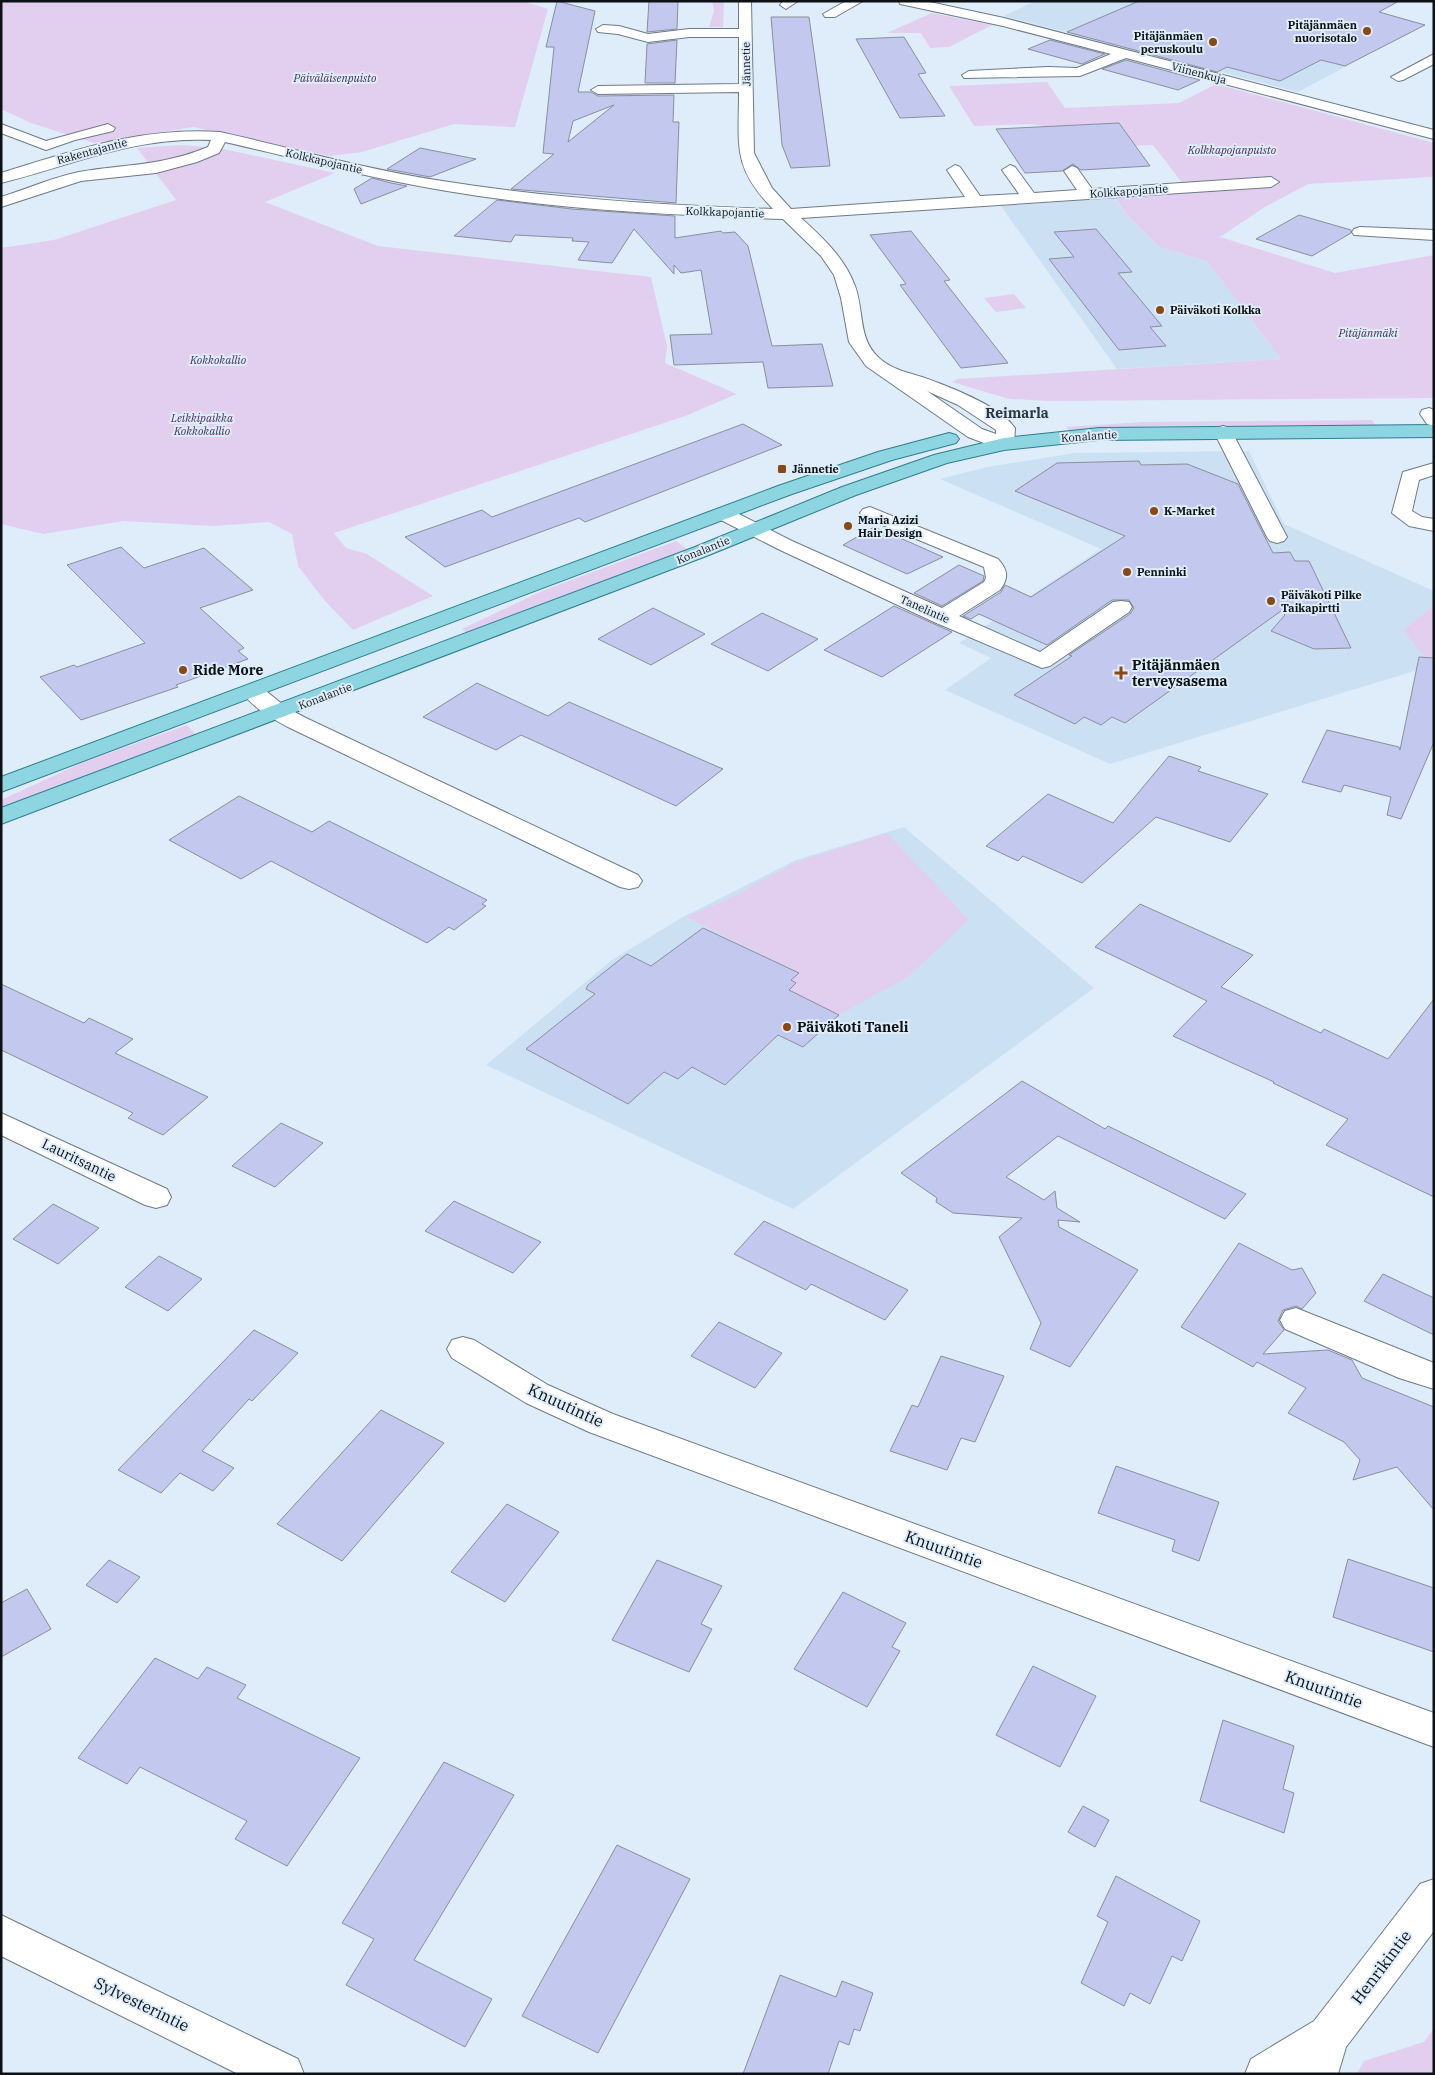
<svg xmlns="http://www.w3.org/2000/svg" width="1435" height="2075" font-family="'IBM Plex Serif',serif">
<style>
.built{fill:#cbe1f3}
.green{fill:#e2cff0}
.building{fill:#c2c8ee;stroke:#8b8e9d;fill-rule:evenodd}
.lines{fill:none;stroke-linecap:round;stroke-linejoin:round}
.minor-casing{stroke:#6d7b86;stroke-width:2}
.major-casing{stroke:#2e7e8d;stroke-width:2}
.minor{fill:#fff;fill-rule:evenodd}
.major{fill:#8dd5e1;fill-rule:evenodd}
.poi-dot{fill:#8a4815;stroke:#deedf9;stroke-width:2}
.labels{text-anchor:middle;stroke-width:4;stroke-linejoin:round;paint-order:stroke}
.far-poi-label{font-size:11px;font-weight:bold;fill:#0c1115;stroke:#deedf9;text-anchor:start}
.far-street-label{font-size:11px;fill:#0c1115;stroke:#deedf9}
.far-park-label{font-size:11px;font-style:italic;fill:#482c59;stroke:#deedf9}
.far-quarter-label{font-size:14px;font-weight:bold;fill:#2b3741;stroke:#deedf9}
.poi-label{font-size:14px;font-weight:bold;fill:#0c1115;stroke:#deedf9;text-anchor:start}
.street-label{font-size:14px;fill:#0c1115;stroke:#deedf9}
.near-street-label{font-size:16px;fill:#0c1115;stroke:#deedf9}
</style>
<rect width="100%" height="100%" fill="#deedf9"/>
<!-- built -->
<g class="built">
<path d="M1035,1h258l11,54 43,11 -49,26 -294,-76z"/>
<path d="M1115,198l11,16 33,33 48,14 74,98 -164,10 -116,-163z"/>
<path d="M1249,451l35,73 150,67v14l-31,25 31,32v3l-324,99 -165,-74 46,-32 -32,-15 142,-94 -161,-70 47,-12 88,-14z"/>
<path d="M904,827l190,161 -301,221 -307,-144 126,-105 69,-42 115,-58z"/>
</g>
<!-- green -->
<g class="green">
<path d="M1,1h522l25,8 -33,118 -61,-3 -92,28 -32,4 -137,-29 -99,16 -63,-20 -30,-14z"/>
<path d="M712,1h12l-1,26h-14l5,-16z"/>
<path d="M932,13l60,12 -43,22 -19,1 -9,-15h-34z"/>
<path d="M1047,82l18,26 114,-5 37,-19 218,59v34l-126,7 -43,23 -45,30 115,36 99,-18v143l-384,3 -41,-2 -57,-17 6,-3 323,-20 -74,-98 -48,-14 -33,-33 -17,-26 74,-4 -30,-39 -59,3 -12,-15 -50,-9 -58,2 -25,-40z"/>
<path d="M182,145l37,3 116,25 -70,29 113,44 273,31 16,69 -2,17 72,31 -52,22 -351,117 12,15 21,6 66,42 -80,34 -28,-29 -27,-35 -6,-32 -23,-12 -56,4 -89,-5 -81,13 -42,-10v-276l53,-8 122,-40 -39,-52z"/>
<path d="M1014,294l12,14 -30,4 -12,-14z"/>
<path d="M1372,420l3,5 -221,1 -84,5 -4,-4 77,-5z"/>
<path d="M676,541l11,8 -221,84 -4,-4 80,-38z"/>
<path d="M1434,605v57l-14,-10 -17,-22z"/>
<path d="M187,725l9,10 -195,73v-8l83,-38z"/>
<path d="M887,833l82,87 -61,57 -69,38 -57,-28 16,-14 -112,-56 40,-17 70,-38z"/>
<path d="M1434,2028v46h-77l7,-13 60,-19z"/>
</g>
<!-- building -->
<g class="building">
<path d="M557,1l38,10 -17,81h13l7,4 76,-1 -1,27h6l-3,81 -165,-14 43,-35 -11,-1 10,-96 1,-10h-8zM614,105l-46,37 5,-21z"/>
<path d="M649,1h29l-1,28 -30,3z"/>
<path d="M1139,1h260l-20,11 46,13 -80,41 -24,-6 -41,21 -53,-14 -10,5 -150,-40z"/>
<path d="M771,17h38l21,149 -39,2 -9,-23z"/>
<path d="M904,37l22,36 -8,1 27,42 -45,2 -44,-79z"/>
<path d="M677,40l-2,43h-30l2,-39z"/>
<path d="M1050,40l55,14 -23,10 -54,-15z"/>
<path d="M1126,60l74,20 -22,10 -76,-21z"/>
<path d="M1119,123l31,43 -69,4 -8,-6 -11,7 -37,2 -29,-44z"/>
<path d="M420,148l56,11 -46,18 -43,-8z"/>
<path d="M372,178l19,5 16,3 -46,18 -7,-15z"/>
<path d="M497,200l75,9 103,7v22l46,-7 2,2 12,-1 13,14 24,100 50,-2 11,42 -65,2 -5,-26 -89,3 -4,-30 42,-1 -11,-64 -20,3 -7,-8v9l-40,-45 -22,34 -34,-3 11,-18 -17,-1 1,-3 -58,-3 -4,7 -57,-6z"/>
<path d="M1299,215l52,15v3l-39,23 -56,-17z"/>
<path d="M1096,229l36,43 -14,1 44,53 -12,1 16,19 -47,4 -70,-91 25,-2 -20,-25z"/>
<path d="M911,231l39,49 -6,1 64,82 -47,5 -61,-83 6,-1 -36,-49z"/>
<path d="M743,424l39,21 -197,77 -6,-4 -134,49 -40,-30 77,-27 10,7z"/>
<path d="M1139,461l2,4 46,-1 51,20 35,69 17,-1 5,9h14l42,87 -37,1 -43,-18 14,-16 -4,-4 -156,112 -13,-6 -11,8 -17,-8 -9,7 -61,-29 58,-39 -3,-1 61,-41 4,-6 -5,-8h-17l-65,45 -68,-31 -8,5 -8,-3 38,-24 4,-7 26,12 94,-61 -110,-45 42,-28z"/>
<path d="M874,527l33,14 36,16 -36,17 -64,-29z"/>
<path d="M121,547l23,21 60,-20 49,42 -53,18 44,40 -6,3 10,8 -72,26 2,2 -97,33 -41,-43 34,-12 3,2 68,-24 -78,-78z"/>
<path d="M959,565l25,11 -1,5 -41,25 -28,-13z"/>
<path d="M894,606l58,26 -70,45 -58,-27z"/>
<path d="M653,608l52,26 -54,31 -53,-26z"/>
<path d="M762,613l30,14 26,12 -50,32 -57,-27z"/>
<path d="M1419,657l15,1v84l-33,77 -14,-4 4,-18 -47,-12 -3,7 -39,-10 25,-52 72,17 1,3z"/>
<path d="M477,683l71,33 21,-14 154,67 -47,37 -155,-71 -25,15 -73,-33z"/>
<path d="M1169,756l32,11 -3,4 70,23 -38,48 -74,-25 -74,66 -59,-27 -5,5 -32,-15 62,-52 65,29z"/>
<path d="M239,796l73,36 17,-11 158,79 -5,4 4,2 -32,24 -5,-3 -22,16 -156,-82 -30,18 -72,-39z"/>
<path d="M1140,904l113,51 -32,32 100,46 3,-4 64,30 46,-60v198l-108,-52 22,-26 -75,-36 1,-1 -101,-46 34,-35 -112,-54z"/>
<path d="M703,928l96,45 -8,7 5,3 -7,7 50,25 -36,32 -25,-12 -53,50 -33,-18 -14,12 -14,-7 -36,32 -102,-55 69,-55 -9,-5 2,-4 39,-31 24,12z"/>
<path d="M1,984l83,39 5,-5 44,21 -18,14 93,44 -45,38 -35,-17 5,-5 -132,-63z"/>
<path d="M1022,1081l83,48 3,-3 138,68 -21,25 -167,-83 -52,41 38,23 11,-9 2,17 23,14 -22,-2 1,7 79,43 -68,97 -40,-18 11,-26 -42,-86 23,-19 -69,-5 -17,-11 1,-4 -36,-25z"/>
<path d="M281,1123l42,20 -48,44 -43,-21z"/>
<path d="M454,1201l87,41 -28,31 -88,-42z"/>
<path d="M53,1204l46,24 -41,36 -45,-25z"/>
<path d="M764,1221l144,69 -23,30 -74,-36 -5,6 -72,-36z"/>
<path d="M1239,1243l53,27 10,-2 14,25 -14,16 -6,-3 -13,4 -5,11 6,9 -21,24 65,-4 24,10 10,18 72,29v103l-37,-43 -44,13 7,-20 -16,-18 -56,-29 18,-25 -49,-26 -4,5 -72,-40z"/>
<path d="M159,1256l43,23 -34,32 -43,-24z"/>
<path d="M1383,1274l51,24v37l-70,-34z"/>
<path d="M719,1322l63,31 -27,35 -64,-32z"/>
<path d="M254,1330l44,23 -46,48 -3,-2 -47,52 32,17 -21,23 -33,-18 -19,20 -43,-23z"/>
<path d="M941,1356l63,20 -29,66 -14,-4 -14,32 -57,-19 22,-46 6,2z"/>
<path d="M381,1410l63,33 -102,118 -65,-37z"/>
<path d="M1116,1466l103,36 -20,59 -27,-10 3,-11 -77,-27z"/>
<path d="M507,1504l52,28 -54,70 -54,-30z"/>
<path d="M1348,1559l86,29v64l-101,-35z"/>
<path d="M109,1560l31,17 -23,26 -31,-18z"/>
<path d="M657,1560l65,26 -21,38 11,5 -23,43 -77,-32z"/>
<path d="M27,1589l24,40 -50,28v-54z"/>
<path d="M843,1592l63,31 -14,24 8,4 -33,56 -73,-38z"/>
<path d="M155,1658l43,21 9,-12 39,18 -9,13 123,60 -73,108 -52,-27 12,-18 -107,-54 -13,17 -49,-26z"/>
<path d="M1033,1666l63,30 -36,71 -64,-32z"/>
<path d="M1223,1720l71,26 -11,43 11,4 -10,40 -84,-32z"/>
<path d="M444,1762l70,33 -100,165 78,39 -27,48 -119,-62 28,-46 -32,-16z"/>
<path d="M1083,1806l26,14 -14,27 -27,-15z"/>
<path d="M617,1845l73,34 -92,174 -76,-37z"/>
<path d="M1116,1876l84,45 -18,40 -10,-5 -22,48 -20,-11 -6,13 -43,-23 27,-61 -11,-6z"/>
<path d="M780,1975l56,22 6,-16 31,12 -13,38 -6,-2 -5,16 -10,-4 -11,33h-85z"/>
</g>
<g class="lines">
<defs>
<g id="minor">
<path d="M739,1h12l3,152 18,35 19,21 174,-12 -18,-27 8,-5 5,2 20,29 39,-2 -17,-24 8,-5 5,2 19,26 43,-3 -13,-19 8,-5 5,2 15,21 179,-12 8,5 -8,5 -470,31c21,19 44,40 54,68 9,24 3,52 23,71 12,12 29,15 44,20 26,9 78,29 93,51l-1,16 -3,4h-14l-29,-11 -102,-71 -17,-24 -8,-44 -7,-23 -13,-19 -38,-37c-112,-4 -225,-9 -336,-28 -75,-12 -148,-32 -222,-49l-6,11 -22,9 -41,11 -75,8 -80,26v-10c26,-8 52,-20 78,-25 47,-8 83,-6 129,-25l3,-7c-76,-4 -138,25 -210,43v-10c75,-23 139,-46 219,-41 76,17 152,39 229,50 107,17 216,23 324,27 -41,-42 -34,-63 -34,-117l-141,2 -7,-4 7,-4 141,-2v-47h-50l-41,5 -30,-8 -20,-2 -2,-3 7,-4 16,1 29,8 41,-5h50zM927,391l31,14 38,25v4l-14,-5z"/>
<path d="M783,1h15l-12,8 -6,-4z"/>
<path d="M846,1h17l-28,16h-10l-2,-3z"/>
<path d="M899,1h26l79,17 430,112v9l-308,-81 -46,18 -116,2 -2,-3 7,-4 79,-4 29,1 34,-14 -108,-28 -103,-22z"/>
<path d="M1434,54v10l-31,16 -5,1 -7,-4z"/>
<path d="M1,124l45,17 62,-17 7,4 -2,3 -38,9 -29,10 -45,-17z"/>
<path d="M1360,227l74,3v10l-80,-5 -2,-3 2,-3z"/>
<path d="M1429,408l5,2v16l-7,-2 -7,-10 2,-4z"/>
<path d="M1223,426l7,2 2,4 55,105 -3,4 -7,2 -7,-2 -3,-4 -53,-105 2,-4z"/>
<path d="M1434,463v12l-15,5 -7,31 10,6 12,2v12l-25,-5 -17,-13 11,-41z"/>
<path d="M870,507l128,52c10,11 11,19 2,31l-41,26 81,36 73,-50 8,-1 8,1 3,5 -3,5 -79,54 -8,2 -108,-46 -156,-73 -61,-31 -3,-4 3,-4 7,-2 7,2 61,31 150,67 42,-26 2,-4 -2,-11 -121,-50 -3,-4 3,-4z"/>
<path d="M253,685l8,2 26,21 19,10 332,157 4,6 -4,6 -9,2 -9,-2 -330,-159c-17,-9 -37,-20 -48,-36l3,-5z"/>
<path d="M1,1113l166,76 4,8 -4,8 -11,3 -11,-3 -144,-70z"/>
<path d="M1296,1308l138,55v26l-35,-11 -114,-49 -5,-9 5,-9z"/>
<path d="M463,1337l11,3 74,45 65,29 821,299v34l-845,-315 -63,-29 -74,-45 -5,-9 5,-9z"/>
<path d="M1434,1879v52l-88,116 -8,27h-93l6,-15 63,-38 106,-137z"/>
<path d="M1,1915l297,144 6,15h-66l-237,-118z"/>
</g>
<g id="major">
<path d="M1434,425v12l-335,3 -95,10 -57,13 -91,32 -147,60 -708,269v-16l694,-261 147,-60 92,-32 70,-17 95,-10z"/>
<path d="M949,433l7,2 3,4 -3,4 -64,17 -100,34 -791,298v-15l777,-291 100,-34z"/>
</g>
</defs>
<!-- minor casing -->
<use href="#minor" class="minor-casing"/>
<!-- major casing -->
<use href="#major" class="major-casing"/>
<!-- minor -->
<use href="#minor" class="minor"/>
<!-- major -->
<use href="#major" class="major"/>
</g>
<!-- markers -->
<g class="poi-dot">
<circle cx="1367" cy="31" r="5"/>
<circle cx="1213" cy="42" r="5"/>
<circle cx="1160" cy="310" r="5"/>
<rect x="777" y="464" width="10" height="10" rx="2.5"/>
<circle cx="1154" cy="511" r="5"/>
<circle cx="848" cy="526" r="5"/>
<circle cx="1127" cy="572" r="5"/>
<circle cx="1271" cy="601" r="5"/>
<circle cx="183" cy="670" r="5"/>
<path d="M1118.5 665.5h5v5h5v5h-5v5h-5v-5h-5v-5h5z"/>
<circle cx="787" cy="1027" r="5"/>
</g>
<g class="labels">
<!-- far-poi labels -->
<g class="far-poi-label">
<text x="1357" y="29" text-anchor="end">Pitäjänmäen<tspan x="1357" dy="13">nuorisotalo</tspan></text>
<text x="1203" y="40" text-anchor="end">Pitäjänmäen<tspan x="1203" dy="13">peruskoulu</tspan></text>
<text x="1170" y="314">Päiväkoti Kolkka</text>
<text x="792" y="473">Jännetie</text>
<text x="1164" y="515">K-Market</text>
<text x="858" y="524">Maria Azizi<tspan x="858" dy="13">Hair Design</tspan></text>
<text x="1137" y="576">Penninki</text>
<text x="1281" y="599">Päiväkoti Pilke<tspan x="1281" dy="13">Taikapirtti</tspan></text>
</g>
<!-- far-street labels -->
<g class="far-street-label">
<text transform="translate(746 64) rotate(-91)" y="4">Jännetie</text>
<text transform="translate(1199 73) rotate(15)" y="4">Viinenkuja</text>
<text transform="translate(92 151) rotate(-15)" y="4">Rakentajantie</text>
<text transform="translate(324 161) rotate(13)" y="4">Kolkkapojantie</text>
<text transform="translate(1129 191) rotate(-4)" y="4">Kolkkapojantie</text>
<text transform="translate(725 212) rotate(2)" y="4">Kolkkapojantie</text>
<text transform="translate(1089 436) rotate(-4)" y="4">Konalantie</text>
<text transform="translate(703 550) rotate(-22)" y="4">Konalantie</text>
<text transform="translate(925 609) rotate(24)" y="4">Tanelintie</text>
<text transform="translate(325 696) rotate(-21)" y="4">Konalantie</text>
</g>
<!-- far-park labels -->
<g class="far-park-label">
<text x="335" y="82">Päiväläisenpuisto</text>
<text x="1232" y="154">Kolkkapojanpuisto</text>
<text x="1368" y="337">Pitäjänmäki</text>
<text x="218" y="364">Kokkokallio</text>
<text x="202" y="422">Leikkipaikka<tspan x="202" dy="13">Kokkokallio</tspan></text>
</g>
<!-- far-quarter labels -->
<g class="far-quarter-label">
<text x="1017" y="418">Reimarla</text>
</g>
<!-- poi labels -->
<g class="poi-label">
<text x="1132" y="670">Pitäjänmäen<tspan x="1132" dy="16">terveysasema</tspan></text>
<text x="193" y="675">Ride More</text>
<text x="797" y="1032">Päiväkoti Taneli</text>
</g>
<!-- street labels -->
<g class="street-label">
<text transform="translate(79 1160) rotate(26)" y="5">Lauritsantie</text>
</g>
<!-- near-street labels -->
<g class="near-street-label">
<text transform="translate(566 1405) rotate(25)" y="6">Knuutintie</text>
<text transform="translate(944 1549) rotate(20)" y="6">Knuutintie</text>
<text transform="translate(1324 1689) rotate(20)" y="6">Knuutintie</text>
<text transform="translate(1381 1967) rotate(-53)" y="6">Henrikintie</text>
<text transform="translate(142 2004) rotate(26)" y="6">Sylvesterintie</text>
</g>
</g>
<!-- border -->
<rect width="1435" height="2075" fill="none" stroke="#0c1115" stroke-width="5"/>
</svg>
